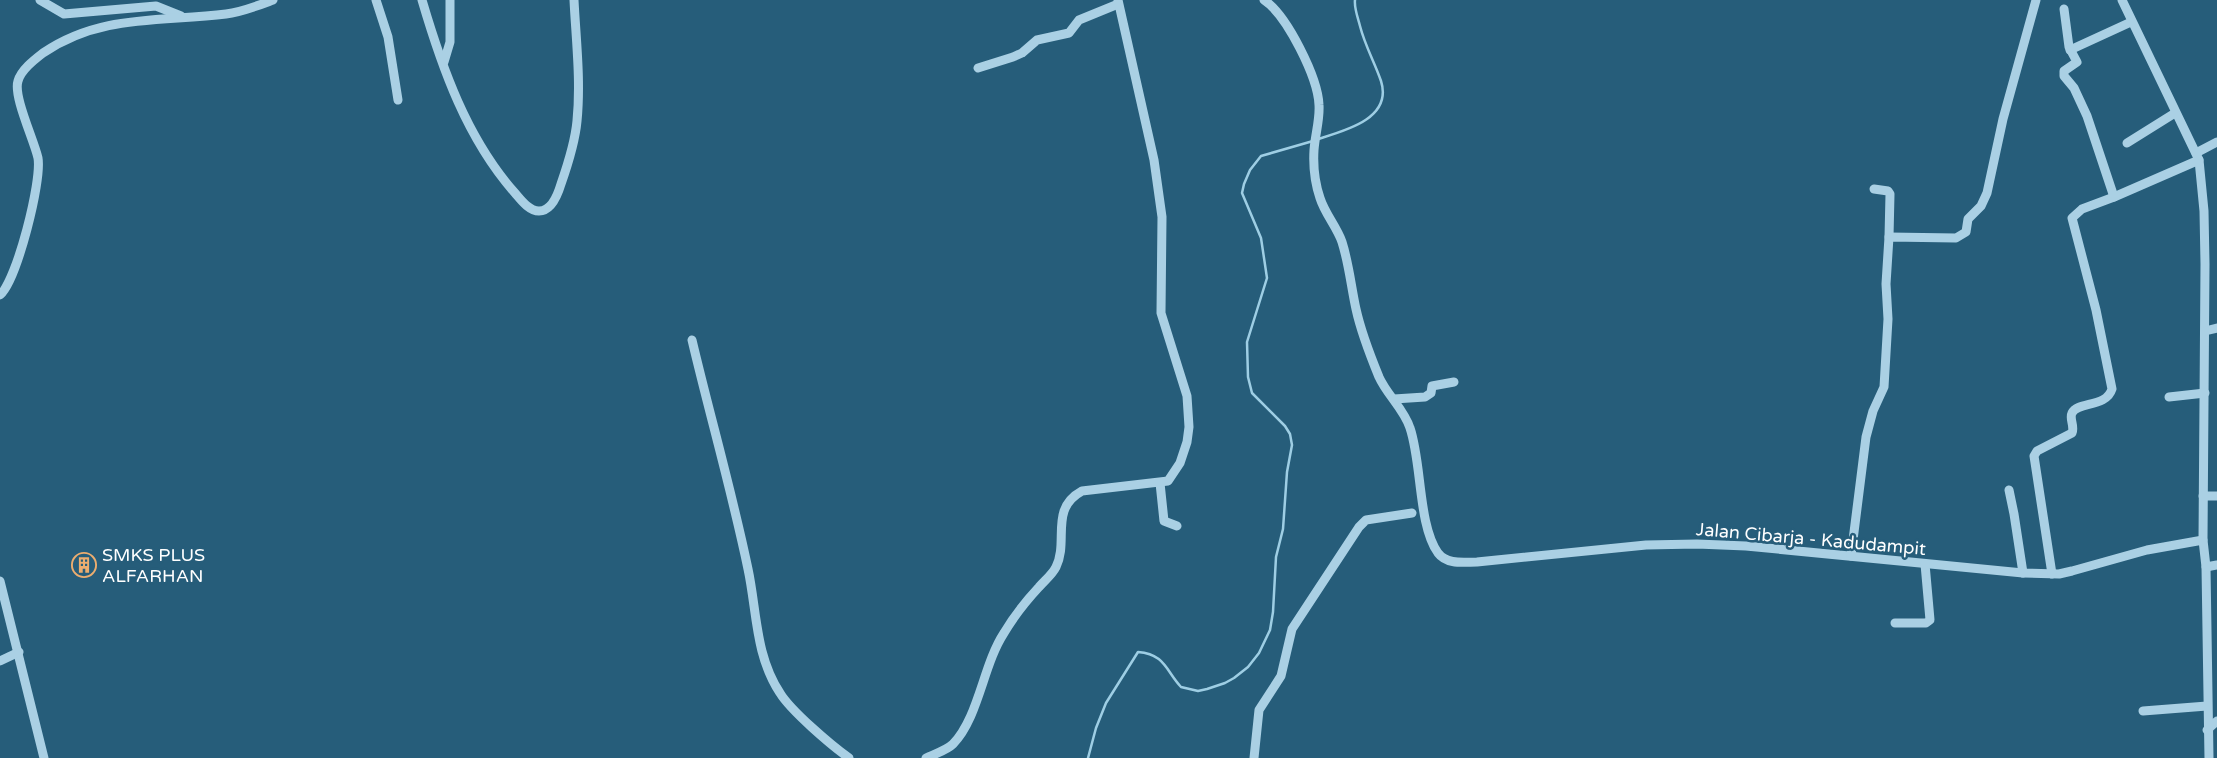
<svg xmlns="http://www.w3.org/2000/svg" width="2217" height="758" font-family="'Varela Round',sans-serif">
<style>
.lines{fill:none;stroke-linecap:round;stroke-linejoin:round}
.stream{stroke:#9ecee4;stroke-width:2.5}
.minor{stroke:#aad0e4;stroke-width:9}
.labels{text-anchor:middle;stroke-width:5;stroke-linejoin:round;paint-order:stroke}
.street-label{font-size:18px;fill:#fff;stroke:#265d7a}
.poi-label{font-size:18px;fill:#fff;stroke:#265d7a;text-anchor:start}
</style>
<rect width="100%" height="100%" fill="#265d7a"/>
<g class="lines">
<!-- stream -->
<g class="stream">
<path d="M1318,139c26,-8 75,-20 63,-58 -6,-18 -16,-35 -21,-55 -2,-8 -6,-18 -5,-26"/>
<path d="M1088,758l8,-30 10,-25 32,-51c27,2 28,19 43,35l17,4 9,-2 18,-6 9,-5 14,-11 11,-14 11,-23 3,-18 3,-55 7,-28 4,-57 5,-27 -2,-11 -5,-8 -33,-33 -4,-16 -1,-35 20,-64 -6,-40 -19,-45 2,-9 6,-14 11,-14 52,-15"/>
</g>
<!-- minor -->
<g class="minor">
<path d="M40,0l24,14 92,-8 25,10"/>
<path d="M376,0l12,37 10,63"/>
<path d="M422,0c20,68 45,139 93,193 6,7 14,18 24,18 13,0 19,-17 22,-27 7,-20 14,-41 16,-63 4,-40 -1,-81 -3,-121"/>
<path d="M1264,0c23,15 54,78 55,105 1,15 -4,30 -5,45 -1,16 1,33 6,48 5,16 17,29 22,44 7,22 9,44 14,67 5,23 14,46 23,68 8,18 25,32 31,51 12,35 8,97 28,125 9,12 26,9 39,9l169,-17 51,-1 49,2 277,27 36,1 13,-3 75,-21 56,-10"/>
<path d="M2122,0l77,160 5,51 1,53 -2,276 3,27 3,191"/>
<path d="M2064,9l5,38 8,15 -13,9v5l10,12 13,28 27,81"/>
<path d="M2070,50l61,-28"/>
<path d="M444,62l6,-20v-42"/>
<path d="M978,68l35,-11 9,-4 15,-13 32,-7 10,-13 39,-16"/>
<path d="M2127,143l48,-30"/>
<path d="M2196,153l21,-11"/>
<path d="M1874,189l14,2 2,3 -1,43"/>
<path d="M0,295c17,-15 42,-114 38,-137 -4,-18 -25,-62 -20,-77 3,-11 16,-21 25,-28 57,-39 117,-31 183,-39 16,-2 31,-8 47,-14"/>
<path d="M2205,331l12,-3"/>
<path d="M692,340c18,76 40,152 56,229 9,42 7,86 32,124 11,18 51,52 69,65"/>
<path d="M2169,397l36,-4"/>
<path d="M1394,399l31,-2 6,-4 1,-7 22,-4"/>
<path d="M1160,483l4,38 13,5"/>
<path d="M2009,490l5,24 9,59"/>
<path d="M2203,496h14"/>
<path d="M1851,556l15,-119 7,-26 11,-24 4,-68 -2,-35 3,-47 67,1 10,-6 2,-13 13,-13 6,-13 16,-74 33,-119"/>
<path d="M2206,567l11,-2"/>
<path d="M2052,574l-18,-118 3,-5 35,-18c3,-7 -3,-14 0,-20 6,-12 34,-5 40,-24l-16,-79 -24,-92 10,-9 32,-12 85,-37"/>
<path d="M0,581l44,177"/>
<path d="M1895,623h31l4,-3 -5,-56"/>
<path d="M0,661l19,-9"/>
<path d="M2143,711l64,-5"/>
<path d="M2207,730l10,-9"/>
<path d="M926,758c9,-4 21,-8 27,-14 26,-27 30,-79 51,-111 10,-17 22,-32 35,-46 6,-7 13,-12 17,-20 13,-26 -7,-58 26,-76l86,-10 12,-18 7,-21 2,-15 -2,-31 -26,-83 1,-96 -8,-57 -36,-160"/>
<path d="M1254,758l5,-48 22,-34 11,-47 67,-102 7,-7 46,-7"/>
</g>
</g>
<!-- icons -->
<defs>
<symbol id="building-ring" viewBox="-11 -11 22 22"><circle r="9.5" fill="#265d7a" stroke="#ecad6f" stroke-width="1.5"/><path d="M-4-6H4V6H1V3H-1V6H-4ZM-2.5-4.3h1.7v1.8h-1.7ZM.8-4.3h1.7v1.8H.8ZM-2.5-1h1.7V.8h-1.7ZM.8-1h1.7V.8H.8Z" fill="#ecad6f"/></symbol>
</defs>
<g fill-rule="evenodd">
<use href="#building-ring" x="70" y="551" width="28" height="28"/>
</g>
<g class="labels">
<!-- street labels -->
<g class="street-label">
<text transform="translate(1811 539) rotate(5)" y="6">Jalan Cibarja - Kadudampit</text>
</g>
<!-- poi labels -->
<g class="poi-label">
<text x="102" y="561">SMKS PLUS<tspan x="102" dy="21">ALFARHAN</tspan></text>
</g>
</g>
</svg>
